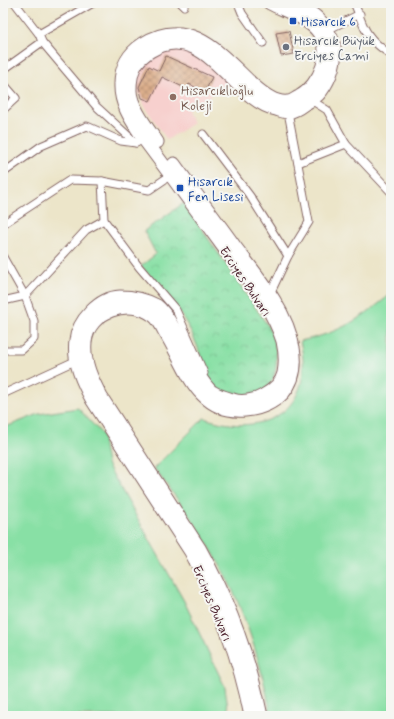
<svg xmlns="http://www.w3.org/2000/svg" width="394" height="719" font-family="Mynerve,sans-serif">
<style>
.built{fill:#f7d0ce}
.green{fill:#88e0a5;stroke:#698068}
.park{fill:url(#park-crowns);stroke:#698068}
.building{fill:url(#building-cross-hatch)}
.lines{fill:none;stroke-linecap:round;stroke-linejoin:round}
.street-casing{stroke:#836462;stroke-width:9}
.highway-casing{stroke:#836462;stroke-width:15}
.street{stroke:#fff;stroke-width:7}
.highway{stroke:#fff;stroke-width:13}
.transit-dot{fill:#1a4fb4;stroke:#f6f6f2;stroke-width:1.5}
.worship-dot{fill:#6b7280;stroke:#f6f6f2;stroke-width:1.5}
.education-dot{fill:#8d6e63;stroke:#f6f6f2;stroke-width:1.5}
.labels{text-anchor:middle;stroke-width:4;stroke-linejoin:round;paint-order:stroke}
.transit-label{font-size:13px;fill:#164399;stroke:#f6f6f2;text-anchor:start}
.worship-label{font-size:13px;fill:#5b616d;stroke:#f6f6f2;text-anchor:start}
.education-label{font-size:13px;fill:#785e54;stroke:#f6f6f2;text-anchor:start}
.street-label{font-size:13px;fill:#4a1f2b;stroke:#f6f6f2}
</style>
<defs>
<pattern id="park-crowns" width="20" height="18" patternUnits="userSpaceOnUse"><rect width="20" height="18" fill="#88e0a5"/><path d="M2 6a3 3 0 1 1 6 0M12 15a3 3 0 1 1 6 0" fill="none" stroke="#77c08e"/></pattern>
<pattern id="building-cross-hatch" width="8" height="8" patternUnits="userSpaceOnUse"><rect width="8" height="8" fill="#dcaf8c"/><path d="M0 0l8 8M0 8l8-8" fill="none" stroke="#b48e73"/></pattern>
</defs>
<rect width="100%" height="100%" fill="#f6f6f2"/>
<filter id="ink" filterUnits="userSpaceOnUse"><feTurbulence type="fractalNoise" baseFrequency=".025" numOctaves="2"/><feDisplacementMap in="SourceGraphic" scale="8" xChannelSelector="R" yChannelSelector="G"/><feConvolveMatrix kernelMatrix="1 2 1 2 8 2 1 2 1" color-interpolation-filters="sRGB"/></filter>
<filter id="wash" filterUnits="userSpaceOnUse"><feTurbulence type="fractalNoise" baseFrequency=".012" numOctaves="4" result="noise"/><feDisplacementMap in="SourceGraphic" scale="16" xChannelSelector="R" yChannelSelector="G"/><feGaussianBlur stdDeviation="0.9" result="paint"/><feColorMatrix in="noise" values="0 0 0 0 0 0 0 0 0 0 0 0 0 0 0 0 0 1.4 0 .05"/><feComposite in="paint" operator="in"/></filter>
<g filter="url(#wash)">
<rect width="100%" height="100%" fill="#ece5c9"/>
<!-- built -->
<path class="built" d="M155,48l37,3 38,32 -43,27 6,13 -26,17 -22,-33 -10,-21v-11z"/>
<!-- green -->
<g class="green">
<path d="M391,294v422h-120c-10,-57 -30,-118 -61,-168 -16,-28 -37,-54 -56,-80l50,-50c60,21 113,-8 96,-77 40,-8 60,-22 91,-47z"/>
<path d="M78,408l24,26 5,30 77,137 41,86 4,29h-226v-288l36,-14z"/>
</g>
<!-- park -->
<path class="park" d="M184,203l84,123c10,18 15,55 -8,67 -4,2 -10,2 -15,2 -8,2 -16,2 -24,-2 -17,-9 -18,-34 -25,-50 -12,-30 -34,-53 -55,-77l15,-12 -12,-23z"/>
<g id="blocks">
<!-- building -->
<g class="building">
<path d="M289,31l5,23 -13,2 -5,-23z"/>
<path d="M166,56l46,21 -7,15 -16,-8 -2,5 -25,-12 -12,24 -8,-3 -3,-11 10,-21 10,5z"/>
</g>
</g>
</g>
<g filter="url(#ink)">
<use href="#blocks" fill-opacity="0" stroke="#836462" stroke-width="1"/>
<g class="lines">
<defs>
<g id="street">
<path d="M15,3l24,31 3,8 54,64 40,37 8,-4"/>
<path d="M181,3l3,3"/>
<path d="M238,3l4,10 21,30"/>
<path d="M354,3c4,8 6,16 10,24 6,13 16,20 27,28"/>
<path d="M327,30l33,-16"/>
<path d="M39,34l54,-31"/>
<path d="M3,70l39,-28"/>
<path d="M3,83l13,15 -13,12"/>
<path d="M311,100l16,10 19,34 45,48"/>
<path d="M203,134l47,62 38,60"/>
<path d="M298,163l48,-19"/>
<path d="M3,173l38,-27 46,-20 34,15 15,2"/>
<path d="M102,181l2,39"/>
<path d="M3,224l67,-44 32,1 47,9 22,-15"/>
<path d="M3,257l22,39 9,25v18l-12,11h-19"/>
<path d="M270,294l18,-38 21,-34 -21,-110"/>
<path d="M3,301l22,-5 61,-66 18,-10 35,47 37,43 28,63"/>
<path d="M3,394l74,-34"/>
</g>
<g id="highway">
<path d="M157,142c-9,-13 -28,-37 -27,-53 0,-17 5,-29 20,-38 54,-34 82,49 126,58 4,1 8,3 12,3 6,-1 12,-5 16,-8 6,-3 13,-7 17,-13 9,-12 17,-33 12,-48 -3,-10 -12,-23 -21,-29 -6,-5 -15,-8 -22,-11"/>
<path d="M174,164c20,28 41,55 61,83 22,29 52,63 58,101 3,16 1,32 -10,45 -10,10 -24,16 -38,17 -49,4 -59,-45 -80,-78 -3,-6 -7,-14 -12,-17 -24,-18 -65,-4 -68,27 -2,20 7,38 16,55l98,151c29,52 50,110 62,168"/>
<path d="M251,716c-11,-56 -32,-113 -60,-164l-98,-151c-10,-18 -20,-39 -17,-60 2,-20 23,-43 44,-44 13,0 26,3 37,9 7,5 13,16 17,23 9,16 24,52 38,63 6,4 14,6 21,8 8,3 22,1 30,-4 9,-5 19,-13 21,-23 2,-10 1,-23 -1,-32 -11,-35 -37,-63 -58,-92 -27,-37 -54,-74 -81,-110 -11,-17 -24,-34 -23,-55 0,-17 8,-31 22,-40 47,-30 79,12 110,41 9,8 22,19 35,17 3,0 7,-3 11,-5 21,-12 36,-46 18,-67 -11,-13 -32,-19 -47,-27"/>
</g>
</defs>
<!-- street casing -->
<use href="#street" class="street-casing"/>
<!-- highway casing -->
<use href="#highway" class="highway-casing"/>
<!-- street -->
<use href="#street" class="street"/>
<!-- highway -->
<use href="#highway" class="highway"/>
</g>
</g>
<!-- markers -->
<g class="transit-dot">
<rect x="289" y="17" width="8" height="8" rx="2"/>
<rect x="176" y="184" width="8" height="8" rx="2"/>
</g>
<circle class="worship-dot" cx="286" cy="47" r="4"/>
<circle class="education-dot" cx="173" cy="97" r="4"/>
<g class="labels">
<!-- transit labels -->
<g class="transit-label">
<text x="301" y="26">Hisarcık 6</text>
<text x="188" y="186">Hisarcık<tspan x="188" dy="15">Fen Lisesi</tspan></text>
</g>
<!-- worship labels -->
<g class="worship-label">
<text x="294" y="45">Hisarcık Büyük<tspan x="294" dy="15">Erciyes Cami</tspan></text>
</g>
<!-- education labels -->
<g class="education-label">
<text x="181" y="95">Hisarcıklıoğlu<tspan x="181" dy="15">Koleji</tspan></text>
</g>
<!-- street labels -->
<g class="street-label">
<text transform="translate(246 281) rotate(56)" y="5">Erciyes Bulvarı</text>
<text transform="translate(213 603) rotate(67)" y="5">Erciyes Bulvarı</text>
</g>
</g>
<!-- margin -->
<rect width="394" height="719" fill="none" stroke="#f6f6f2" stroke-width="16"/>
</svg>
